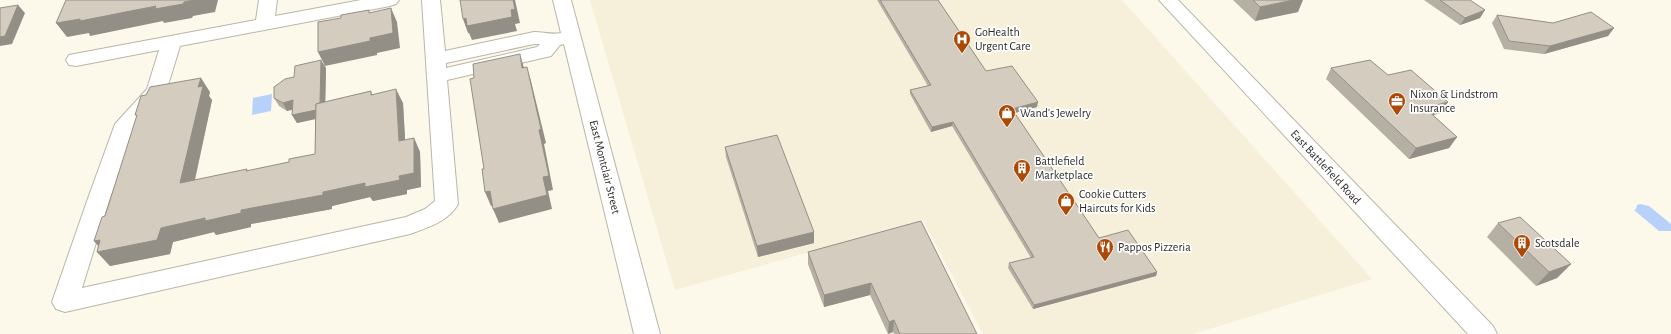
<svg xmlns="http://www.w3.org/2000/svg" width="1671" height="334" font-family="'Alegreya Sans',sans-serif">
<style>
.built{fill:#f6f0da}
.water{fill:#b7d1fb}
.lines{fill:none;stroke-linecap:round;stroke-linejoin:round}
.street-casing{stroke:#b9b6a8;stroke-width:2}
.primary-casing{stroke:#b9b6a8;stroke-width:2}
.street{fill:#fff;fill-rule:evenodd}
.primary{fill:#fff;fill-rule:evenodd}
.wall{fill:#b6afa4}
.shaded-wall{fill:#948f86}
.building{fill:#d4ccbf;stroke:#948f86}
.labels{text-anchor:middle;stroke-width:3.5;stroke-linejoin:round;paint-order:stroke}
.poi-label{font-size:12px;fill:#2d2b26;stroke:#fff;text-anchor:start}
.street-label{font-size:12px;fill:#2d2b26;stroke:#fff}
</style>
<rect width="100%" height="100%" fill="#fcf8ea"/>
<!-- built -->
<path class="built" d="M590,0h532l250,279 -179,55h-210l-60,-114 -248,70z"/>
<!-- water -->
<g class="water">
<path d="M272,94l-1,17 -19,4 1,-17z"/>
<path d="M1640,204l9,2 22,18v7h-12l-25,-21 2,-1 1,-4z"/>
</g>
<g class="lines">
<defs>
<path id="street" d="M259,0h18l-2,16 86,-16h38l-3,4 -6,2 -210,40 -14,46 -31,35 -27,77 -26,84 324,-71 19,-8 10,-8 -13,-201h18l5,51 89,-19c9,0 18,3 27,1l-8,-33h18l89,334h-26l-70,-290 -4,1 -9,11 -104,24 11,124c-9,17 -31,24 -48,30l-345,78 -9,-3 -4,-7 34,-98 29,-80 32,-35 12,-39 -83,16 -7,-1 -3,-5 3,-5 187,-35zM534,44h6l-3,3 -91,21v-5z"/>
<path id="primary" d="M1159,0h19l315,326 4,8h-29z"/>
</defs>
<!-- street casing -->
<use href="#street" class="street-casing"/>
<!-- primary casing -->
<use href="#primary" class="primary-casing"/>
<!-- street -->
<use href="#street" class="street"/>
<!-- primary -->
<use href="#primary" class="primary"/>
</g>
<!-- wall -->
<g class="wall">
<path d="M877,0h61l48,71 51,36 -23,6 85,125 58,34 -1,4 -123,33 -25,-41 1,-5 22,-5 -79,-132 -21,6 -21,-38v-4l18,-4z"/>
<path d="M1233,0h60l5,12 -43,9z"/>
<path d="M1424,0h46l10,18 -20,7z"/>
<path d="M1497,15l56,8 61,5 -6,8 -64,18 -40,-5 -12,-26z"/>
<path d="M326,68l-1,34 46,-11 1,3 31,9 2,37 9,-2 6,14 1,35 -14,3v4l-34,7 -3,-4 -38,9v3l-81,15v3l-35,8 -2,-3 -41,10 -3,12 -60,12 -13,-14 1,-6 -4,-5 11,-25 105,-124 -1,4 3,4 -17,80 53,-9 41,-9 26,-8v-35l-18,4 -5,-8v-5l-5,1 -8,-5 -5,-8 20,-21z"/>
<path d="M1331,68l57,7 60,27 -7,11 -8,2 24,22 -8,11 -40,11 -83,-80z"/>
<path d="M725,147l89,96 -56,14 -32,-100z"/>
<path d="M1498,223l73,41 -14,14 -21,8 -49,-49z"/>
<path d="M808,252l169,82h-83l-1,-2 -5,2 -18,-39 -46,12 -16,-43z"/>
</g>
<!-- shaded-wall -->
<g class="shaded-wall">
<path d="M194,0h24l-3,12 -22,4 -1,2 -28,5 -1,-2 -73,15 -1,-3 -22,4 -11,-14z"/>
<path d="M513,0h2l5,23 -5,1 2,7 -45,9 -3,-7h-1l-5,-14 48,-9z"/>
<path d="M1293,0h10l-5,12 -43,9 5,-14z"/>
<path d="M18,5l7,8 -13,31 -12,2v-9z"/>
<path d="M391,8l6,14 3,26 -23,5v2l-52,11 -7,-14z"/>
<path d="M1485,10l-5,8 -20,7 5,-7z"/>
<path d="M1614,28l-6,8 -64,18 6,-8z"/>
<path d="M520,54l4,14h-2z"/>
<path d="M321,60l5,8 -1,49 -28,6 -5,-8z"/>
<path d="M527,67l4,14 15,62 -2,1 9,46 -5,1 4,18 -53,14 -6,-14 50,-32z"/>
<path d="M201,78l9,14 -1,4 3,4 -21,97 -11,-14 18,-96z"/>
<path d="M396,89l7,14 3,52 -7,-14z"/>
<path d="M293,100l4,8 -10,3 -4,-8z"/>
<path d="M1038,102l-1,5 -26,7 1,-5z"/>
<path d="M1448,102l-7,11 -23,6 7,-11z"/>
<path d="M953,122l-1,4 -21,6 1,-5z"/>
<path d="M1457,137l-8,11 -40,11 7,-11z"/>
<path d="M414,138l6,14 1,35 -14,3v4l-34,7 -3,-4 -38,9v3l-81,15v3l-35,8 -2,-3 -41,10 -3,12 -60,12 -13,-14 6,-1 -9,-10 67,-13 204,-45 34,-7z"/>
<path d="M490,191l6,14 -5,1 -6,-14z"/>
<path d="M814,232v11l-56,14 -1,-11z"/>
<path d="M1571,264l-14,14 -21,8 13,-14z"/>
<path d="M1157,272l-1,4 -123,33 1,-4z"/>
<path d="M871,283l-1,12 -46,12v-12z"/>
<path d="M894,320l-1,12 -5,2 1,-12z"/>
</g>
<!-- building -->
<g class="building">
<path d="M66,0h128l-10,2 -1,2 -28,5 1,-3 -76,15v-2l-24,4z"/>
<path d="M460,0h53l2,9 -4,1 1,7 -45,9 -1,-8 -3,1z"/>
<path d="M880,0h58l48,71 26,-5 26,36 -26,7 87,129 29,-8 29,42 -123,33 -25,-42 25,-6 -81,-135 -21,5 -22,-37 21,-5z"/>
<path d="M1253,0h40l-33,7z"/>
<path d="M1440,0h30l15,10 -20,8z"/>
<path d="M18,5l-13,31 -5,1v-29z"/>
<path d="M391,8l2,25 -23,5v3l-52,11v-30l23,-4v-3l28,-5v3z"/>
<path d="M1591,12l23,16 -64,18 -41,-5 -12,-26 56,8z"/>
<path d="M520,54l2,14 5,-1 14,62 -2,1 10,46 -6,1 4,18 -54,14 -3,-18 -5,1 -3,-23h2l-14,-90 4,-1 -1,-14z"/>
<path d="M321,60l-1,43 -4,1v6l-24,5 1,-15 -10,3 -9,-5v-11l11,-8 9,-2 1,-11z"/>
<path d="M1370,60l18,15 23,-5 37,32 -23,6 32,29 -41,11 -85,-80z"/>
<path d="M201,78l-3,9 5,-1 -23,97 67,-14 -1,2 43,-9v-3l26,-5 1,-50 55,-13v4l25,-6 3,52 15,-3v35l-15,3 1,4 -35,7v-4l-42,9v3l-82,15v3l-36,8v-3l-44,10 -4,12 -60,12 3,-12 -6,1 8,-24 3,-1 32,-101h-2l6,-19 5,-1 4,-8z"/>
<path d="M777,135l37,97 -57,14 -32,-99z"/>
<path d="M1520,217l51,47 -22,8 -51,-49z"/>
<path d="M921,221l56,113h-77l-6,-14 -5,2 -18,-39 -47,12 -16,-43z"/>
</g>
<!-- icons -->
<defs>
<symbol id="hospital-pin" viewBox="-11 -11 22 30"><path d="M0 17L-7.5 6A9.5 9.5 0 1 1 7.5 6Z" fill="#ab4907" stroke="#fff"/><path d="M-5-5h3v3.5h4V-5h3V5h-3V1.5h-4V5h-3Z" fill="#fff"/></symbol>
<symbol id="office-pin" viewBox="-11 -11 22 30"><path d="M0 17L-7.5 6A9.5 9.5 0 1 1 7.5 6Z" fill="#ab4907" stroke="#fff"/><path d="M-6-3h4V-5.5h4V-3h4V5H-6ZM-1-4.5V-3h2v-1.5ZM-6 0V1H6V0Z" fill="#fff"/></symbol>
<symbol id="shop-pin" viewBox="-11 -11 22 30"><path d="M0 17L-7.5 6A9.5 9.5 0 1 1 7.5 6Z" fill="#ab4907" stroke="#fff"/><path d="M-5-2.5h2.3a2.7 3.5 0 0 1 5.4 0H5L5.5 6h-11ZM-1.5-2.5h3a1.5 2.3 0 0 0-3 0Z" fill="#fff"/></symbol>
<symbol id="building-pin" viewBox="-11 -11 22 30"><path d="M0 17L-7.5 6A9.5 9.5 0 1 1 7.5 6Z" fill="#ab4907" stroke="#fff"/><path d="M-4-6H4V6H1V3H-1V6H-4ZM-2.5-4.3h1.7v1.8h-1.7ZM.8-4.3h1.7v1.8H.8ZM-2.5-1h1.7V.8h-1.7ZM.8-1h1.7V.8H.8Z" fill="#fff"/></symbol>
<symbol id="restaurant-pin" viewBox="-11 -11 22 30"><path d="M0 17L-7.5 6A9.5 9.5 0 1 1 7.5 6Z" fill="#ab4907" stroke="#fff"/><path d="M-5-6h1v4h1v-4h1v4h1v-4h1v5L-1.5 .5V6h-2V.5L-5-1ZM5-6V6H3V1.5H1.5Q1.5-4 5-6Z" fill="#fff"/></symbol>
</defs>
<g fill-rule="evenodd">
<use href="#hospital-pin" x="952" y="29" width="20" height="27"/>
<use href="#office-pin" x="1387" y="91" width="20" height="27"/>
<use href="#shop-pin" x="997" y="103" width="20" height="27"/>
<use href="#building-pin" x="1012" y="158" width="20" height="27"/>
<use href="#shop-pin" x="1056" y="191" width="20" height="27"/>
<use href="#building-pin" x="1512" y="233" width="20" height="27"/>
<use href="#restaurant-pin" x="1095" y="237" width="20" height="27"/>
</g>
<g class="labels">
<!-- poi labels -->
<g class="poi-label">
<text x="975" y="36">GoHealth<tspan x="975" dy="14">Urgent Care</tspan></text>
<text x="1410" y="98">Nixon &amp; Lindstrom<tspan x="1410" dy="14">Insurance</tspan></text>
<text x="1020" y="117">Wand's Jewelry</text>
<text x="1035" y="165">Battlefield<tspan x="1035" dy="14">Marketplace</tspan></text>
<text x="1079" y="198">Cookie Cutters<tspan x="1079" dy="14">Haircuts for Kids</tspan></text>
<text x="1535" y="247">Scotsdale</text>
<text x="1118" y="251">Pappos Pizzeria</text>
</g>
<!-- street labels -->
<g class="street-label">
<text transform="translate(605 167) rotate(76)" y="4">East Montclair Street</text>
<text transform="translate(1326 167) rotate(47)" y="4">East Battlefield Road</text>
</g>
</g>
</svg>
